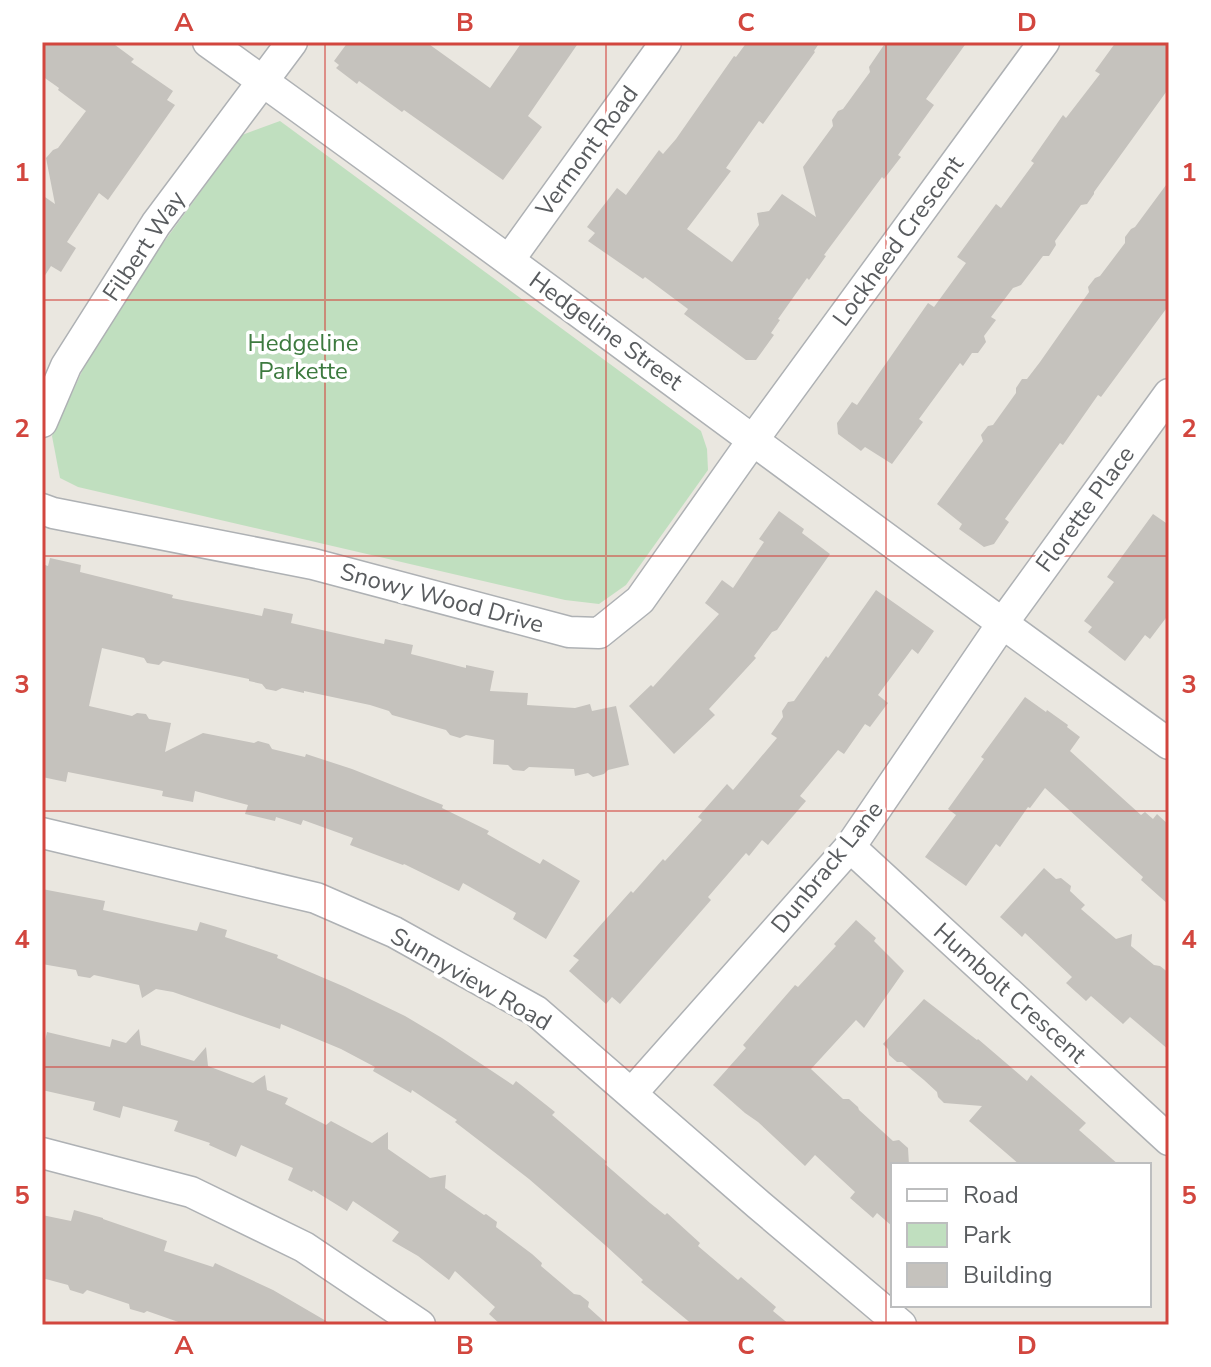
<svg xmlns="http://www.w3.org/2000/svg" width="1211" height="1367" font-family="'Nunito Sans',sans-serif">
<style>
.green{fill:#c0dfbf}
.building{fill:#c5c2bd}
.lines{fill:none;stroke-linecap:round;stroke-linejoin:round}
.street-casing{stroke:#aeb1b4;stroke-width:33}
.street{stroke:#fff;stroke-width:30}
.grid{fill:none;stroke:#d2463e;stroke-width:2;stroke-opacity:0.55}
.labels{text-anchor:middle;stroke-width:7;stroke-linejoin:round;paint-order:stroke}
.street-label{font-size:24px;fill:#595c5f;stroke:#fff}
.park-label{font-size:24px;fill:#3d7a3f;stroke:#fff}
.neatline{fill:none;stroke:#d2463e;stroke-width:3}
.grid-label{font-size:26px;text-anchor:middle;font-weight:bold;fill:#d2463e}
</style>
<rect width="100%" height="100%" fill="#eae7e0"/>
<!-- green -->
<path class="green" d="M280,121l421,310 6,18 1,21 -82,115 -27,19 -34,-4 -487,-113 -18,-9 -8,-42 52,-112 138,-189z"/>
<!-- building -->
<g class="building">
<path d="M42,42h69l23,17 -3,3 42,29 -6,9 8,5 -67,95 -9,-7 -32,49 9,6 -15,24 -10,-6 -9,14v-85l13,9 -9,-46 7,-8 5,-2 28,-37 -28,-21 1,-2 -17,-12z"/>
<path d="M348,42h78l64,46 32,-46h57l-51,74 14,11 -39,53 -99,-70 -2,2 -43,-31 -2,3 -21,-16 3,-3 -5,-4z"/>
<path d="M747,42h73l-6,9 1,1 -52,72 -4,-3 -33,47 5,3 -44,58 45,33 27,-37 -2,-12 12,-2 13,-17 34,23 -13,-50 30,-41 -1,-6 6,-9 5,-2 27,-37 -1,-5 17,-25h81l-41,57 8,6 -36,50 3,2 -17,22 -2,-2 -58,78 2,1 -17,24 -2,-2 -29,41 2,1 -9,13 3,2 -18,25h-10l-62,-46 4,-5 -43,-32 -2,2 -55,-38 7,-8 -8,-6 30,-39 9,7 33,-45 4,4 13,-15 58,-83 2,1z"/>
<path d="M1116,42h53v46l-75,104v2l-7,10 -6,1 -26,36 1,4 -7,11h-6l-22,29 -8,3 -22,29 5,3 -12,16 2,6 -8,11h-6l-9,13 -3,-3 -41,56 4,3 -31,42 -27,-17 -4,4 -23,-17 -1,-11 15,-21 5,3 71,-102 6,4 32,-44 -9,-6 39,-53 5,4 33,-45 -3,-2 32,-46 3,3 34,-44 -5,-3z"/>
<path d="M1169,181v124l-68,92 -3,-2 -35,50 -3,-2 -55,76 4,3 -15,22 -10,3 -25,-18 3,-5 -25,-20 46,-63 -2,-6 7,-9 5,-1 23,-32v-5l6,-9h5l13,-17 49,-70 -1,-5 7,-9 5,-2 25,-33v-6l6,-8 4,-2z"/>
<path d="M779,511l25,18 -2,4 28,21 -53,76 -5,2 -18,24 2,2 -47,51 6,6 -41,39 -45,-48 22,-21 2,2 66,-73 -14,-11 17,-23 11,8 31,-46 -5,-3z"/>
<path d="M1153,514l16,11v89l-19,25 -5,-4 -20,26 -37,-29 4,-5 -8,-6 30,-39 -7,-5z"/>
<path d="M50,558l31,7 -1,7 93,23 -1,3 90,18 2,-8 29,6 -2,9 93,21 1,-5 28,6 -2,9 55,14v-3l28,6 -4,20 38,2 -1,12 48,3 15,-4 2,7 24,-5 13,59 -21,5 -4,4 -11,3 -5,-4 -13,3 -1,-7 -45,-2 -5,4 -11,-1 -5,-5 -15,-1 1,-24 -28,-5 -6,3 -10,-3 -4,-5 -54,-15 -3,-4 -19,-6 -66,-14v2l-22,-5 -6,3 -10,-2 -4,-5 -13,-3v-2l-86,-18 -4,4 -12,-2 -3,-5 -42,-10 -13,58 43,10 5,-3 9,1 3,5 22,4 -6,29 38,-19 51,10 4,-2 11,3 3,5 33,8 1,-3 46,15 91,36 -1,3 47,23 -2,3 53,30 3,-5 37,22 -34,58 -33,-20 3,-6 -53,-30 -4,8 -55,-27 -1,1 -53,-20 3,-7 -50,-18 -2,5 -25,-8 -1,4 -30,-7 3,-9 -53,-14 -2,11 -31,-6 1,-5 -95,-19 -2,10 -24,-5v-199l3,-13 3,1z"/>
<path d="M876,590l58,41 -16,23 -6,-5 -34,46 10,8 -18,24 -5,-3 -21,30 -6,-4 -38,46 6,5 -38,44 -6,-5 -13,16 -3,-3 -38,44 3,3 -91,104 -8,-7 -6,7 -37,-33 10,-11 -6,-4 58,-65 2,2 30,-34 2,2 37,-41 -4,-3 29,-33 6,6 44,-52 -6,-4 12,-17 -1,-6 6,-9 6,-1 32,-45 2,2z"/>
<path d="M1025,697l21,15 1,-2 21,15 -1,2 13,10 -10,14 71,64 4,-3 8,7 4,-5 12,11v80l-28,-25 2,-3 -98,-89 -15,20 -2,-1 -28,40 -4,-3 -30,42 -41,-29 31,-42 -8,-6 36,-50 -3,-2z"/>
<path d="M1044,868l12,11 5,-1 10,8 -1,5 15,14 -4,4 35,30 16,-5 -1,12 23,19 6,1 9,7v77l-39,-33 -7,7 -32,-28 -5,5 -20,-18 6,-6 -47,-44 -3,4 -22,-20z"/>
<path d="M42,889l63,12 -2,9 94,21 3,-9 27,8 -2,7 53,18 -1,3 68,29 60,29 37,22 71,47 3,-4 39,31 -3,3 55,47 -2,2 45,39 15,12 2,-2 33,30 -2,3 40,34 3,-3 35,30 -3,4 17,14h-97l-52,-43 2,-2 -38,-35 -76,-66 -74,-57 2,-2 -45,-30 -1,3 -38,-22 2,-4 -34,-18 -60,-25 -1,5 -107,-37 -17,-3 -14,9 -3,-13 -45,-10 -4,3 -12,-2 -2,-6 -34,-6z"/>
<path d="M856,920l20,18 -2,3 30,30 -40,57 -8,-8 -45,49 32,30h6l9,8 1,3 34,31 6,-1 9,8 1,17h-16v62l-16,-14 -4,5 -23,-20 5,-6 -40,-37 -10,11 -47,-44 -13,-9 -32,-28 33,-37 -3,-3 32,-37 20,-23 3,2 38,-41 -2,-2z"/>
<path d="M924,999l53,41 1,-1 49,42 4,-6 55,48 -7,7 40,35h-99l-51,-44 13,-15 -38,-3 -6,-6 -1,-5 -13,-12 -22,-18h-5l-8,-7 -1,-6 -5,-5z"/>
<path d="M139,1029l2,16 53,16 12,-14 2,19 45,17 12,-8 2,15 21,8 -3,6 41,21 5,-4 41,22 16,-11v17l42,29 16,-3 -1,13 39,27 2,-1 11,8 -1,5 36,27 10,9 -1,3 33,28 6,1 9,7 -1,5 20,18h-107l-12,-11 6,-7 -40,-36 -6,9 -31,-24 -26,-15 7,-9 -46,-31 -6,10 -34,-21 -1,2 -24,-12 5,-12 -52,-23 -5,12 -27,-12 1,-2 -36,-12 4,-10 -55,-15 -3,12 -27,-8 2,-8 -53,-12v-36l5,-22 63,15 2,-8 14,4z"/>
<path d="M74,1210l29,8v1l64,22 -3,10 49,16 2,-4 58,27 60,35h-146l-40,-14 -3,2 -14,-4 -1,-5 -42,-14 -4,4 -13,-4 -2,-5 -26,-7v-63l29,6z"/>
</g>
<g class="lines">
<defs>
<g id="street">
<path d="M208,42c323,231 639,471 961,702"/>
<path d="M509,260l157,-218"/>
<path d="M42,422l24,-56 90,-142 136,-182"/>
<path d="M42,509l11,4 260,51 256,68 30,1 41,-33 113,-160 291,-398"/>
<path d="M42,833l274,65 78,34 142,79 223,194 142,120"/>
<path d="M850,847l319,293"/>
<path d="M632,1093l218,-246 152,-223 167,-230"/>
<path d="M42,1153l149,39 113,55 116,78"/>
</g>
</defs>
<!-- street casing -->
<use href="#street" class="street-casing"/>
<!-- street -->
<use href="#street" class="street"/>
</g>
<!-- grid -->
<path class="grid" d="M325,42v1283M606,42v1283M886,42v1283M42,300h1127M42,556h1127M42,811h1127M42,1067h1127"/>
<g class="labels">
<!-- street labels -->
<g class="street-label">
<text transform="translate(587 151) rotate(-54)" y="8">Vermont Road</text>
<text transform="translate(898 241) rotate(-54)" y="8">Lockheed Crescent</text>
<text transform="translate(144 246) rotate(-56)" y="8">Filbert Way</text>
<text transform="translate(606 331) rotate(36)" y="8">Hedgeline Street</text>
<text transform="translate(1085 509) rotate(-54)" y="8">Florette Place</text>
<text transform="translate(442 598) rotate(15)" y="8">Snowy Wood Drive</text>
<text transform="translate(827 867) rotate(-51)" y="8">Dunbrack Lane</text>
<text transform="translate(471 979) rotate(30)" y="8">Sunnyview Road</text>
<text transform="translate(1010 993) rotate(42)" y="8">Humbolt Crescent</text>
</g>
<!-- park labels -->
<g class="park-label">
<text x="303" y="351">Hedgeline<tspan x="303" dy="28">Parkette</tspan></text>
</g>
</g>
<!-- border -->
<rect width="1211" height="1367" fill="none" stroke="#ffffff" stroke-width="88"/>
<!-- legend -->
<rect x="891" y="1163" width="260" height="144" fill="#ffffff" stroke="#bdbebf" stroke-width="2"/>
<rect x="907" y="1189" width="40" height="12" fill="#ffffff" stroke="#bdbebf" stroke-width="2"/>
<text x="963" y="1203" font-size="24" fill="#595c5f">Road</text>
<rect x="907" y="1223" width="40" height="24" fill="#c0dfbf" stroke="#bdbebf" stroke-width="2"/>
<text x="963" y="1243" font-size="24" fill="#595c5f">Park</text>
<rect x="907" y="1263" width="40" height="24" fill="#c5c2bd" stroke="#bdbebf" stroke-width="2"/>
<text x="963" y="1283" font-size="24" fill="#595c5f">Building</text>
<rect x="44" y="44" width="1123" height="1279" class="neatline"/>
<g class="grid-label">
<text x="184" y="31">A</text>
<text x="465" y="31">B</text>
<text x="746" y="31">C</text>
<text x="1027" y="31">D</text>
<text x="22" y="181">1</text>
<text x="1189" y="181">1</text>
<text x="22" y="437">2</text>
<text x="1189" y="437">2</text>
<text x="22" y="693">3</text>
<text x="1189" y="693">3</text>
<text x="22" y="948">4</text>
<text x="1189" y="948">4</text>
<text x="22" y="1204">5</text>
<text x="1189" y="1204">5</text>
<text x="184" y="1354">A</text>
<text x="465" y="1354">B</text>
<text x="746" y="1354">C</text>
<text x="1027" y="1354">D</text>
</g>
</svg>
